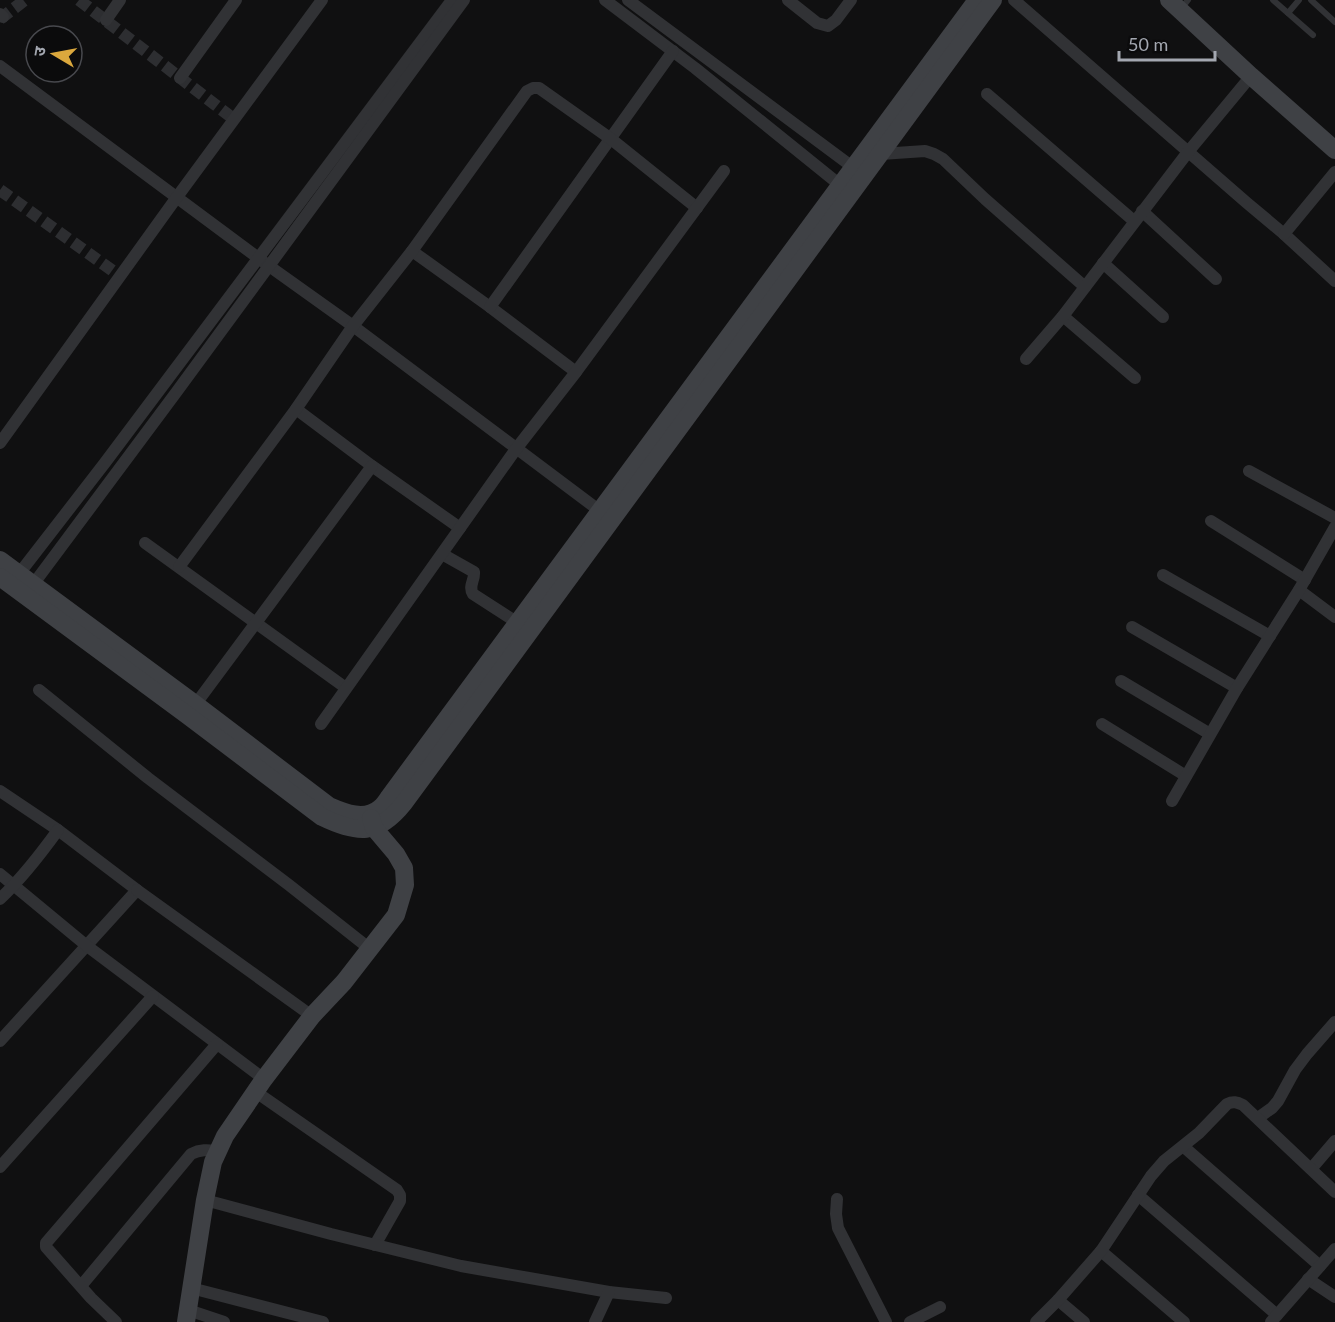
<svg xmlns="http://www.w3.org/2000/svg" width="1335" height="1322" font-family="Lato,'Noto Sans Devanagari',sans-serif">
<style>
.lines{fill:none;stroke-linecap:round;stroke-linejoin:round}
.street-tunnel{stroke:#2d2e31;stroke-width:12;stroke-dasharray:12 6;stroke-linecap:butt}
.lane{stroke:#313235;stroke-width:6}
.street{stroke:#313235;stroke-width:12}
.secondary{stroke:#3f4145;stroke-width:18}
</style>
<rect width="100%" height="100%" fill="#101011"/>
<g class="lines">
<!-- street-tunnel -->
<g class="street-tunnel">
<path d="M79,0l156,120"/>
<path d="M0,19l25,-19"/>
<path d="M0,190l120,86"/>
</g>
<!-- lane -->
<g class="lane">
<path d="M1273,0l40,35"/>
<path d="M1311,0l24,22"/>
<path d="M1181,9l7,-9"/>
<path d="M1288,13l11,-13"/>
</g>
<!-- street -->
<g class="street">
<path d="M605,0l90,68 150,121"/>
<path d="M628,0l230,171"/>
<path d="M788,0l29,23 11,3 8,-6 15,-20"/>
<path d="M1014,0l233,203 37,31 51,47"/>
<path d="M0,14l3,3"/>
<path d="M106,20l14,-20"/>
<path d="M0,66l269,200 84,60 251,188"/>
<path d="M180,78l56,-78"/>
<path d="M987,94l147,127"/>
<path d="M877,152l4,2 44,-3 9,3 9,5 42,40 100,88"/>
<path d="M1142,211l74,68"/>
<path d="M1284,234l51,-62"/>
<path d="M412,251l78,56 86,65"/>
<path d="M1103,263l60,54"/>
<path d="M490,307l183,-256"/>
<path d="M1063,316l72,62"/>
<path d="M1026,359l37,-43 125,-164 63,-76"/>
<path d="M296,409l76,57 88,62"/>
<path d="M0,443l177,-246 145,-197"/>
<path d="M1249,471l86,47"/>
<path d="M1211,521l94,59"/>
<path d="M145,543l201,145"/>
<path d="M442,554l32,18c1,8 -6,14 -1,22l45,29"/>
<path d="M179,567l117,-158 57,-83 59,-75 115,-160 6,-3h6l72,51 86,69"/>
<path d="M1163,575l107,61"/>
<path d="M15,579l89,-115 348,-464"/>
<path d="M29,590l146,-196 289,-394"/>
<path d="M1299,590l36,27"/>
<path d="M1132,627l105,61"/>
<path d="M1121,681l89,53"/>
<path d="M39,690l109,88 141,107 81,64"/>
<path d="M192,709l180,-243"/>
<path d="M321,724l195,-275 60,-77 148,-201"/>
<path d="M1102,724l84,52"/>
<path d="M0,791l58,39 79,60 -137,151"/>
<path d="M1172,801l65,-113 62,-98 36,-63"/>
<path d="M0,874l87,72 177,133"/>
<path d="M137,890l175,126"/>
<path d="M0,899c22,-21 40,-44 58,-69"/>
<path d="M256,1092l141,98 3,5v6l-25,44"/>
<path d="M1258,1118l14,-10 6,-7 17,-31 12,-16 28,-32"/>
<path d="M1184,1147l136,119"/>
<path d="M0,1167l153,-171"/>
<path d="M1311,1169l24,-28"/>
<path d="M1138,1195l139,120"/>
<path d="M837,1199l-1,15 2,14 48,94"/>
<path d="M205,1200l126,34 130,32 148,26 57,6"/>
<path d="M1101,1251l83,71"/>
<path d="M1308,1279l27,18"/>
<path d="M81,1286l110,-132c10,-5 17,-4 27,-3"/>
<path d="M191,1288l132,34"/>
<path d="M1058,1300l26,22"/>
<path d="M188,1310l36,12"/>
<path d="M116,1322l-25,-24 -45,-51v-4l171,-199"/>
<path d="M595,1322l14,-30"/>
<path d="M910,1322l30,-15"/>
<path d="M1036,1322l22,-22 43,-49 50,-75 13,-15 35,-28 28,-29c6,-3 10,-2 16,1l92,87"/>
<path d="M1271,1322l64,-73"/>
</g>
<!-- secondary -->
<g class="secondary">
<path d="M1169,0l82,76 84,74"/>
<path d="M0,560l195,144 134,102c16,7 36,15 51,2 4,-3 7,-8 9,-11l588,-797"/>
<path d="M0,577l187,138 135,102c35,17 56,19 82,-14l589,-803"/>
<path d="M186,1322l19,-122 8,-38 12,-26 39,-57 48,-63 32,-34 52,-67 9,-30 -1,-17 -8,-14 -22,-26 -3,-10"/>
</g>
</g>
<!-- north arrow -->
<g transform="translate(54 54) rotate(280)"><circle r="28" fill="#0b0b0c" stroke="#48494e" stroke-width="1.5"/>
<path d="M0-4.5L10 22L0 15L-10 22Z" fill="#dba83d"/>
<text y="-9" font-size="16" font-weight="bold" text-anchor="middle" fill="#a3a7b0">उ</text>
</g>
<!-- scale -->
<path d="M1119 51v9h96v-9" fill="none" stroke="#a3a7b0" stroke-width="3"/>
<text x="1128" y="51" font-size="18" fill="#a3a7b0" stroke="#0b0b0c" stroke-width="4.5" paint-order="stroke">50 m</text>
</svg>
